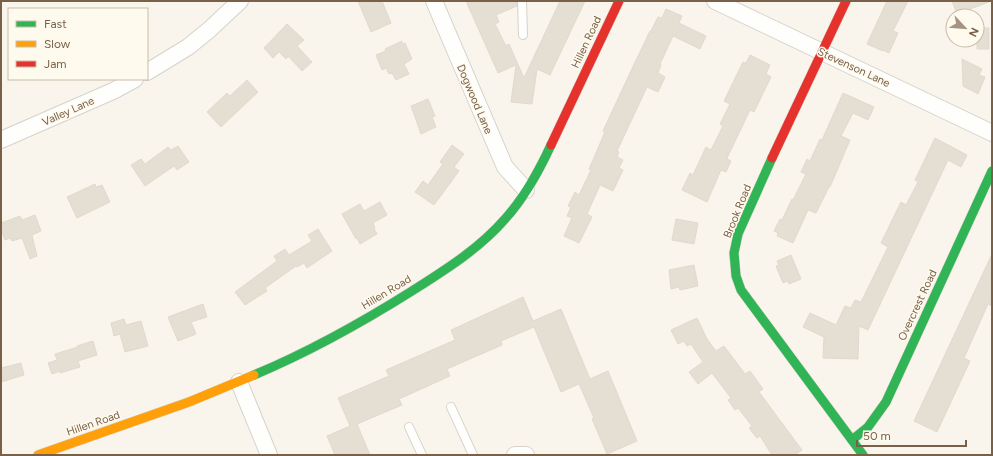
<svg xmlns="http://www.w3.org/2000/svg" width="993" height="456" font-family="Figtree,sans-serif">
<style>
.building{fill:#e5ded3;stroke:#e2d9ce}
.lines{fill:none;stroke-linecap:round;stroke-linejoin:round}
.lane-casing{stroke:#d8d2ca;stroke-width:10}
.street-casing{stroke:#d8d2ca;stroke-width:18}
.fast-casing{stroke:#d9d2ca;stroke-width:10}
.slow-casing{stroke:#d9d2ca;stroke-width:10}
.jam-casing{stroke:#d9d2ca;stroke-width:10}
.lane{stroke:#fefefc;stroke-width:8}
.street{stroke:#fefefc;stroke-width:16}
.fast{stroke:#30b455;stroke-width:9}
.slow{stroke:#ff9f0a;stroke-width:9}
.jam{stroke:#e5322d;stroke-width:9}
.labels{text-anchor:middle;stroke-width:3;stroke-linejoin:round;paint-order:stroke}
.street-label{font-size:11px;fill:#796049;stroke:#fffaee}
</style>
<rect width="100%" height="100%" fill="#f9f5ec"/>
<!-- building -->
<g class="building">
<path d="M358,1h24l9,22 -20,9z"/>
<path d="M466,1h51v5l-21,9 3,7 -4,2 11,22 3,-2 15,34 36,-77h25l-35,74 -13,-6 -5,35 -21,-2 5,-37 -18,8z"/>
<path d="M887,1h21l-15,30 5,2 -9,20 -6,-3v1l-16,-7z"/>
<path d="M952,1h37v1l-32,12z"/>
<path d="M666,9l16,7 -3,7 27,13 -6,13 -27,-13 -13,28 1,1 -3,8 7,4 -7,15 -11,-5 -30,64 2,1 -2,5 6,3 -4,8 4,2 -10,21 -13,-6 -13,29 5,3 -13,26 -15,-7 8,-18 -5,-2 4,-9 -3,-1 7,-14 4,3 12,-25 -2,-1 16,-37 -2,-1 26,-56 21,-44h1l7,-14 4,1z"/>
<path d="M287,24l17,16 -7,6 15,16 -10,9 -14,-15 -2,3 -7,-7 -6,6 -9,-10z"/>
<rect x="977" y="28" width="12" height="21"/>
<path d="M402,41v3l3,-1 7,16 -8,5 5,10 -13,6 -4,-7 -3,1 -3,-6 -4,2 -6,-15 10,-4 -1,-2z"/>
<path d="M750,55l20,10 -4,9 5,3 -17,35 -4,-2 -22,46 -1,3 4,2 -5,11 -5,-2 -14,32 -25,-12 8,-17 3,2 13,-28 5,3 12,-24 -3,-2 10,-20 -6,-3 19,-39 3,1z"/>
<path d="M962,59l20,10 -3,6 6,2 -7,17 -15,-8z"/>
<path d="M247,80l11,12 -37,35 -14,-15 20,-19 3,3z"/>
<path d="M843,93l31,14 -6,13 -15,-7 -12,23 9,4 -20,47h-1l-13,26 -8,-3 -15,33 -16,-7 1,-3 -4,-2 6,-12 2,1 10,-21 1,1 13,-26 -5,-2 6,-13 3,2 10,-22 2,1z"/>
<path d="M428,99l7,17 -3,1 4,10 -15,7 -10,-28z"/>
<path d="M935,138l32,17 -6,12 -13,-7 -80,170 -9,-4 -1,33 -35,-1 1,-21 -21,-10 7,-14 26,12 9,-19 6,2 4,-8 6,2 27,-55 -7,-4 20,-41 5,3 12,-23 -3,-2z"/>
<path d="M452,145l12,9 -10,13 5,4 -25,34 -19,-13 8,-11 5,4 15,-21 -3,-2z"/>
<path d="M178,146l11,16 -12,8 -3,-4 -29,20 -14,-21 10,-6 4,5 23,-17 3,3z"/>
<path d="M95,184l1,3 6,-2 8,17 -33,16 -10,-21z"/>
<path d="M380,202l7,13 -14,8 2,5 -1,1 3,5 -17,10 -3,-6 -1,1 -14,-25 18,-10 4,7z"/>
<path d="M35,215l6,16 -9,4 5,21 -7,3 -8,-21 -10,3 -2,-3 -5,2 -4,-11v-6l19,-7 2,4z"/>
<path d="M676,219l22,4 -4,21 -22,-4z"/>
<path d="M318,229l14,22 -25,17 -3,-5 -7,4 -1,-1 -31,22 2,3 -22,14 -10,-13 42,-31 -3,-5 11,-7 4,6 23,-14 -4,-6z"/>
<path d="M992,254v52l-4,-2 -24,54 6,3 -33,71 -23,-11z"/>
<path d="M791,255l10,24 -12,5 -1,-3 -5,2 -7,-17 3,-1 -2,-4z"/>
<path d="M694,265l4,21 -18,4 -1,-3 -8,2 -2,-19z"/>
<path d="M523,297l10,24 28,-12 29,70 18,-8 29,70 -30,13 -15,-35 2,-1 -15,-34 -18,8 -27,-65 -33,14 1,4 -55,24 3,7 -51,23 3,6 -45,19 13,31h-35l-8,-19 23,-10 -12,-28 51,-22 -3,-6 69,-30 -4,-10z"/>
<path d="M203,304l4,13 -16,5 5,12 -18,7 -10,-24z"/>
<path d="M697,318l10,21 9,12 8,-5 21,28 5,-3 13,18 -4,3 43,58 -7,5h-23l-12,-19 -3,2 -8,-10 3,-2 -14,-18 -3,2 -7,-10 3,-2 -19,-25 -14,11 -9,-12 14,-10 -12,-18 -4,2 -3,-5 -6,3 -7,-14z"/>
<path d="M124,319l2,6 15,-4 7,25 -23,6 -5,-18 -6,2 -3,-13z"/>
<path d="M93,341l4,14 -19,6 2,6 -20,6v-2l-8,3 -4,-11 9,-3 -2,-6 23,-7 -1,-1z"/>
<path d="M21,363l3,12 -23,7v-14z"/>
</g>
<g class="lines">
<defs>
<g id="lane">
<path d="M522,1l1,34"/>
<path d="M451,407l22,48"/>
<path d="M409,427l13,28"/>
</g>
<g id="street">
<path d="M434,1l71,166 21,23"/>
<path d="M715,1l277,132"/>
<path d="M147,72l41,-25 21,-17 31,-29"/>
<path d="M1,140l112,-49 22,-12"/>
<path d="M239,382l30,73"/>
<path d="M515,455h11"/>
</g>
<g id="fast">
<path d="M772,158l-34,76 -4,19 2,23 5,14 122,165"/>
<path d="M254,375c55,-23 107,-52 158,-84 33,-21 67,-42 93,-72 20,-22 34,-48 46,-74"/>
<path d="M852,440l16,-13 18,-25 106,-231"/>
</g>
<path id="slow" d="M38,455l151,-53 65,-27"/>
<g id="jam">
<path d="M551,145l68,-144"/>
<path d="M772,158l74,-157"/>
</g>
</defs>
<!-- lane casing -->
<use href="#lane" class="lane-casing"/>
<!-- street casing -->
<use href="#street" class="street-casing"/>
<!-- fast casing -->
<use href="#fast" class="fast-casing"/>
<!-- slow casing -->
<use href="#slow" class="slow-casing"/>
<!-- jam casing -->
<use href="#jam" class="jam-casing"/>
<!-- lane -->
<use href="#lane" class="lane"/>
<!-- street -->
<use href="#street" class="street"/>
<!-- fast -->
<use href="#fast" class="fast"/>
<!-- slow -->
<use href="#slow" class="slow"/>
<!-- jam -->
<use href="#jam" class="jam"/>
</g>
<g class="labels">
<!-- street labels -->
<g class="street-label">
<text transform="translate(586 42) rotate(-65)" y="4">Hillen Road</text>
<text transform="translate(854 67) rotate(25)" y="4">Stevenson Lane</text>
<text transform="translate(475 99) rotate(67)" y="4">Dogwood Lane</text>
<text transform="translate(68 111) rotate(-24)" y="4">Valley Lane</text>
<text transform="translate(737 211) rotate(-68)" y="4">Brook Road</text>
<text transform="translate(386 292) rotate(-31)" y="4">Hillen Road</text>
<text transform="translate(917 305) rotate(-65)" y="4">Overcrest Road</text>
<text transform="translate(93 423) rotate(-19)" y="4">Hillen Road</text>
</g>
</g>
<!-- border -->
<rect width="993" height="456" fill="none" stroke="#796049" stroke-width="4"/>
<!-- legend -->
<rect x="8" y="8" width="140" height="72" fill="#fffaee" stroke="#c9bcac"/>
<rect x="16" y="21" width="20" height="6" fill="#30b455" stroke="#c9bcac"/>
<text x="44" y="28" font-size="12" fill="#796049">Fast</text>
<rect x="16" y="41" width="20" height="6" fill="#ff9f0a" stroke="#c9bcac"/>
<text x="44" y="48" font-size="12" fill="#796049">Slow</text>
<rect x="16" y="61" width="20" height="6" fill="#e5322d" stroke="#c9bcac"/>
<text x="44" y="68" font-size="12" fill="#796049">Jam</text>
<!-- north arrow -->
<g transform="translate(965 28) rotate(116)"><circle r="19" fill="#fffaee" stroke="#c9bcac"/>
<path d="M0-3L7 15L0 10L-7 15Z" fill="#a69482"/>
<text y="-6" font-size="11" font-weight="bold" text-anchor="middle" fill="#796049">N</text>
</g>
<!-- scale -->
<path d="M857 440v6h109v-6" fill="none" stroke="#796049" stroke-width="2"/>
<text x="863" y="440" font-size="12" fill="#796049" stroke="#fffaee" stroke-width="3" paint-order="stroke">50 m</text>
</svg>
